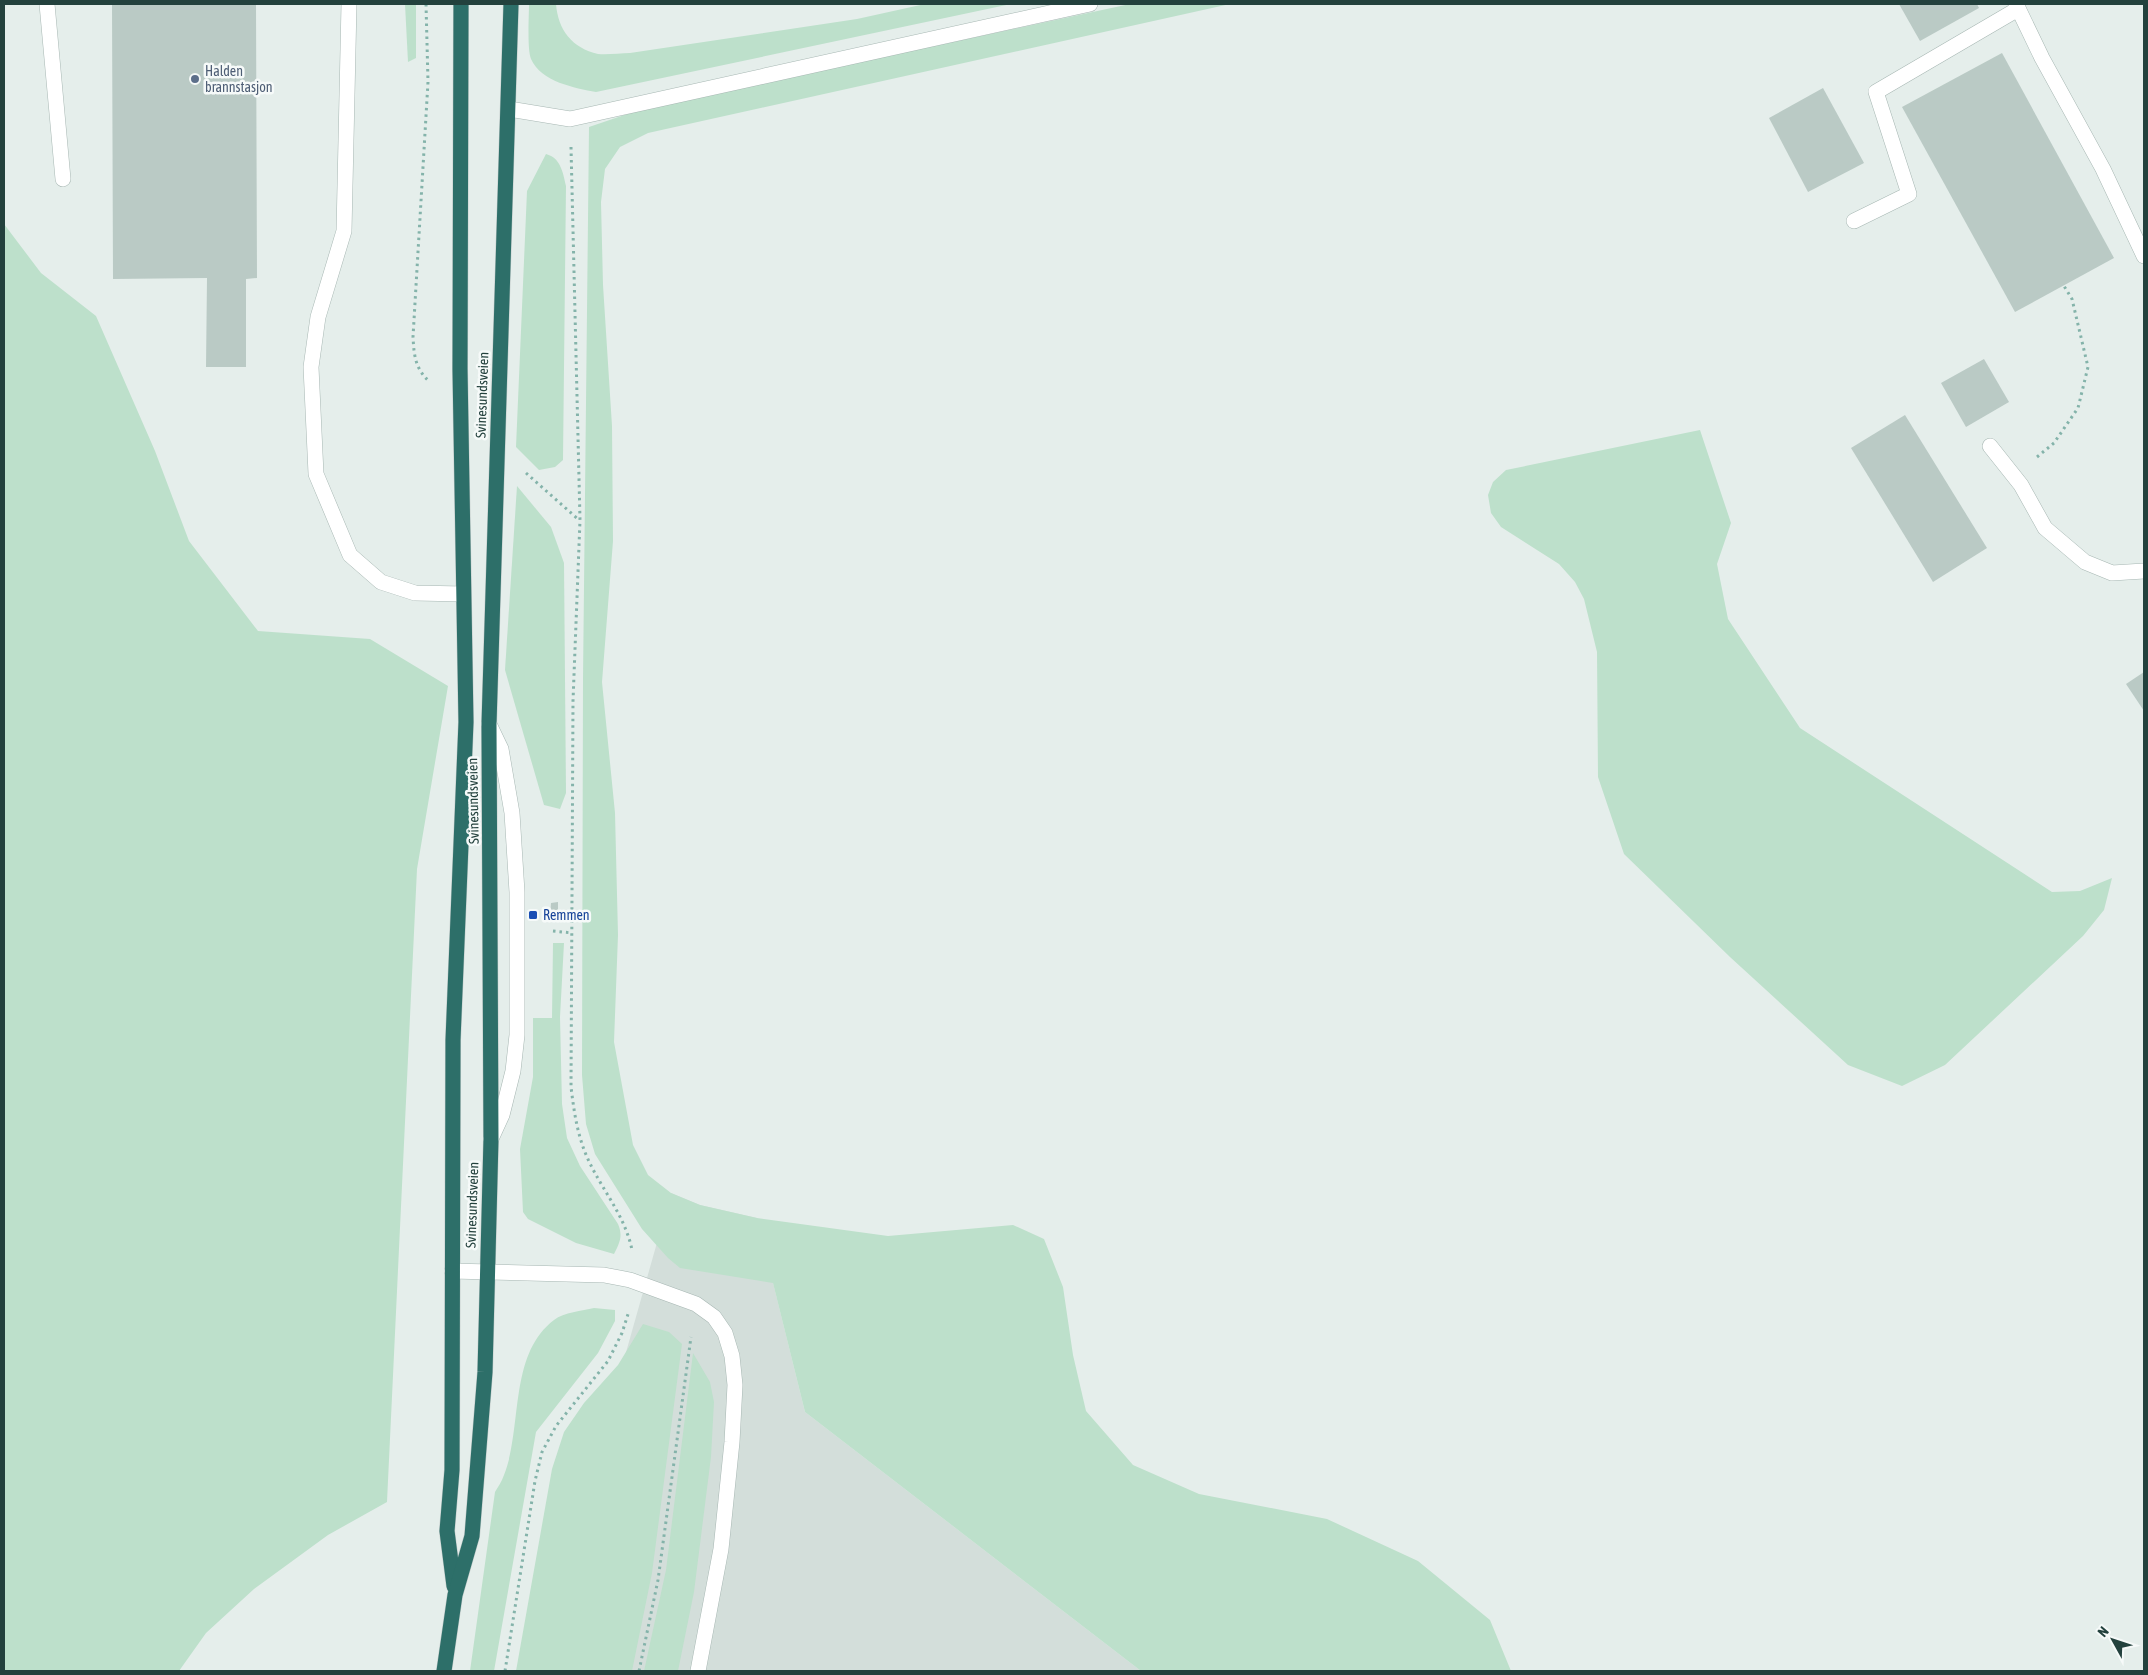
<svg xmlns="http://www.w3.org/2000/svg" width="2148" height="1675" font-family="'Asap Condensed',sans-serif">
<style>
.built{fill:#d3deda}
.green{fill:#bde0cb}
.building{fill:#bacac5}
.lines{fill:none;stroke-linecap:round;stroke-linejoin:round}
.lane-casing{stroke:#a7b7b3;stroke-width:16}
.street-casing{stroke:#a7b7b3;stroke-width:16}
.highway-casing{stroke:#c1cac9;stroke-width:16}
.path{stroke:#84b3aa;stroke-width:3;stroke-dasharray:2.5 4;stroke-linecap:butt}
.lane{stroke:#fff;stroke-width:15}
.street{stroke:#fff;stroke-width:15}
.highway{stroke:#2d6f69;stroke-width:15}
.service-dot{fill:#5c6f8a;stroke:#f6faf9;stroke-width:2}
.transit-dot{fill:#1a4fb4;stroke:#f6faf9;stroke-width:2}
.labels{text-anchor:middle;stroke-width:5;stroke-linejoin:round;paint-order:stroke}
.service-label{font-size:14px;fill:#4e5e75;stroke:#f6faf9;text-anchor:start}
.street-label{font-size:14px;fill:#23413d;stroke:#f6faf9}
.transit-label{font-size:14px;fill:#164399;stroke:#f6faf9;text-anchor:start}
</style>
<rect width="100%" height="100%" fill="#e5eeeb"/>
<!-- built -->
<path class="built" d="M671,1193l29,12 57,13 48,194 336,259h-605z"/>
<!-- green -->
<g class="green">
<path d="M405,4h11v54l-8,4z"/>
<path d="M529,4h27c2,26 16,44 42,50 10,1 22,-1 32,-1l227,-34 68,-15h86l-415,88c-21,-4 -55,-10 -65,-33 -4,-10 -2,-43 -2,-55z"/>
<path d="M1130,4h100l-582,129 -28,14 -15,22 -4,33 2,83 9,141 1,115 -11,141 13,131 3,122 -4,107 19,103 15,30 23,18 29,12 57,13 131,18 125,-11 31,14 19,48 10,68 13,56 47,54 66,29 128,25 91,42 72,59 21,51h-370l-336,-259 -32,-129 -93,-15 -12,-10 -26,-29 -47,-75 -9,-30 -4,-49 1,-396 6,-552 56,-19z"/>
<path d="M546,154c15,4 17,19 20,32l-3,274 -8,7 -16,3 -23,-23 11,-256z"/>
<path d="M4,224l37,49 55,43 59,135 34,90 69,90 112,8 78,47 -31,183 -30,633 -59,33 -74,54 -48,44 -27,38h-175z"/>
<path d="M1700,430l31,93 -14,41 11,55 72,109 252,164 28,-1 32,-13 -8,32 -21,26 -138,129 -43,21 -54,-21 -118,-108 -106,-103 -26,-77 -1,-125 -13,-53 -9,-17 -16,-18 -58,-37 -10,-14 -3,-18 5,-13 13,-12z"/>
<path d="M517,486l34,41 13,36 2,230 -6,16 -16,-4 -39,-135z"/>
<path d="M553,943h11l-4,74 2,87 5,34 13,28 38,58c5,12 2,18 -4,30l-38,-11 -48,-24 -5,-7 -3,-63 13,-72v-59h19z"/>
<path d="M594,1308l21,2v11l-17,32 -62,79 -42,239h-24l25,-179c3,-5 7,-11 9,-17 19,-47 4,-120 50,-155 10,-8 28,-9 40,-12z"/>
<path d="M643,1324l26,8 13,12 -30,229 -20,98h-116l36,-202 12,-37 20,-29 34,-38z"/>
<path d="M693,1353l17,29 4,20 -3,55 -17,135 -16,79h-34l22,-101z"/>
</g>
<!-- building -->
<g class="building">
<path d="M112,4h144l1,274 -11,1v88h-40l1,-89 -94,1z"/>
<path d="M1899,4h78l2,4 -59,33z"/>
<path d="M2002,53l112,205 -99,54 -113,-205z"/>
<path d="M1823,88l41,75 -56,29 -39,-74z"/>
<path d="M1984,359l25,43 -43,25 -25,-44z"/>
<path d="M1905,415l82,133 -54,34 -82,-134z"/>
<path d="M2144,672v39l-18,-27z"/>
<path d="M558,902v19h-8l1,-18z"/>
</g>
<g class="lines">
<defs>
<g id="lane">
<path d="M47,4l16,175"/>
<path d="M349,4l-5,227 -26,86 -7,50 5,107 34,81 31,27 34,11 48,1"/>
<path d="M1854,221l55,-27 -33,-102 142,-83"/>
<path d="M1990,446l31,39 24,43 40,34 27,11 32,-2"/>
<path d="M489,724l12,25 11,64 5,79v143l-4,36 -11,44 -11,24"/>
<path d="M452,1271l152,4 26,5 66,24 18,13 11,16 7,23 3,29 -3,57 -11,107 -23,122"/>
</g>
<g id="street">
<path d="M2016,4l26,54 61,111 41,87"/>
<path d="M509,109l61,10 520,-115"/>
</g>
<g id="highway">
<path d="M454,1586l-7,-55 5,-61 1,-430 13,-318 -6,-353 1,-365"/>
<path d="M444,1671l11,-76 17,-59 13,-164 6,-233 -2,-415 22,-720"/>
</g>
</defs>
<!-- lane casing -->
<use href="#lane" class="lane-casing"/>
<!-- street casing -->
<use href="#street" class="street-casing"/>
<!-- highway casing -->
<use href="#highway" class="highway-casing"/>
<!-- path -->
<g class="path">
<path d="M426,4l2,78 -15,255c1,18 2,32 17,45"/>
<path d="M571,147l9,373 -7,181 -2,386c3,24 6,47 16,70 14,32 38,58 45,93"/>
<path d="M2037,457l17,-14 24,-35 10,-41 -16,-68 -8,-13"/>
<path d="M526,473l53,47"/>
<path d="M553,931l19,2"/>
<path d="M505,1671l30,-190 7,-29 14,-26 52,-65 14,-28 7,-22"/>
<path d="M639,1671l19,-91 33,-243"/>
</g>
<!-- lane -->
<use href="#lane" class="lane"/>
<!-- street -->
<use href="#street" class="street"/>
<!-- highway -->
<use href="#highway" class="highway"/>
</g>
<!-- markers -->
<circle class="service-dot" cx="195" cy="79" r="5"/>
<rect class="transit-dot" x="528" y="910" width="10" height="10" rx="2.5"/>
<g class="labels">
<!-- service labels -->
<g class="service-label">
<text x="205" y="76">Halden<tspan x="205" dy="16">brannstasjon</tspan></text>
</g>
<!-- street labels -->
<g class="street-label">
<text transform="translate(482 395) rotate(-88)" y="5">Svinesundsveien</text>
<text transform="translate(473 801) rotate(-91)" y="5">Svinesundsveien</text>
<text transform="translate(472 1205) rotate(-88)" y="5">Svinesundsveien</text>
</g>
<!-- transit labels -->
<g class="transit-label">
<text x="543" y="920">Remmen</text>
</g>
</g>
<!-- border -->
<rect width="2148" height="1675" fill="none" stroke="#23413d" stroke-width="10"/>
<!-- north arrow -->
<g transform="translate(2113 1640) rotate(310)" stroke="#f6faf9" stroke-width="4" paint-order="stroke">
<path d="M0-4L9 19L0 12L-9 19Z" fill="#23413d"/>
<text y="-8" font-size="14" font-weight="bold" text-anchor="middle" fill="#23413d">N</text>
</g>
</svg>
